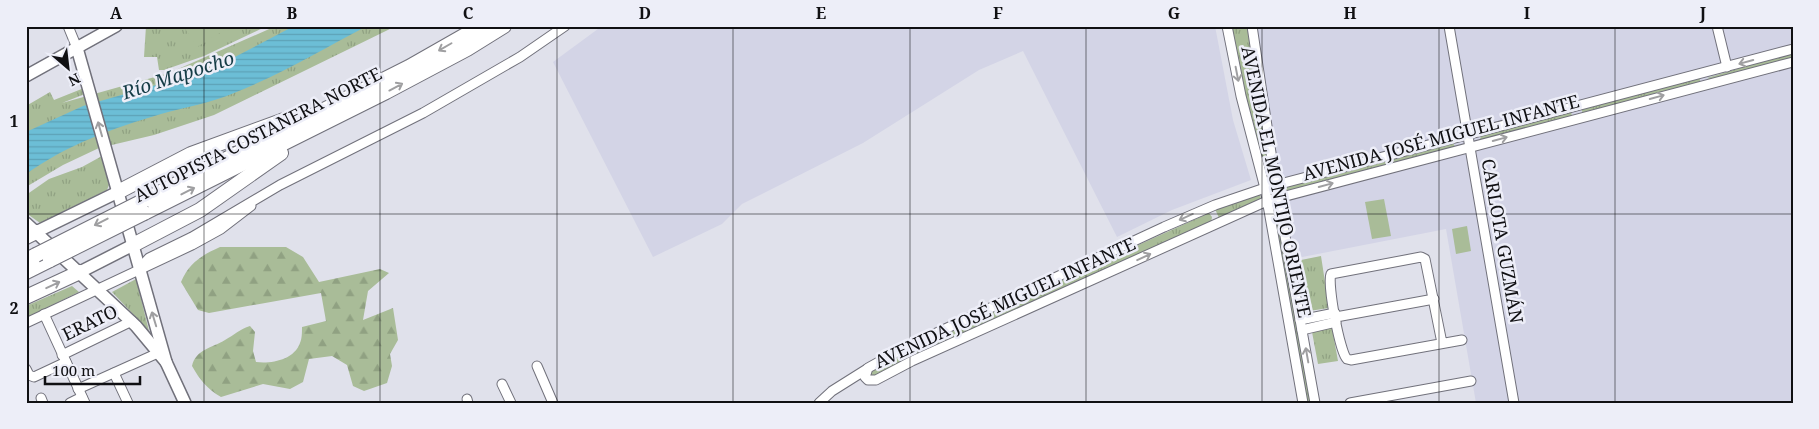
<svg xmlns="http://www.w3.org/2000/svg" width="1819" height="429" font-family="'Noto Serif',serif">
<style>
.built{fill:#d3d4e6}
.grass{fill:url(#grass-tufts)}
.forest{fill:url(#forest-firs)}
.garden{fill:#a9bc98}
.water{fill:url(#water-rules)}
.lines{fill:none;stroke-linecap:round;stroke-linejoin:round}
.minor-casing{stroke:#71717b;stroke-width:11}
.major-casing{stroke:#71717b;stroke-width:14}
.highway-casing{stroke:#71717b;stroke-width:16}
.minor{stroke:#fff;stroke-width:9}
.major{stroke:#fff;stroke-width:11}
.highway{stroke:#fff;stroke-width:14}
.highway-bridge-casing{stroke:#71717b;stroke-width:16;stroke-linecap:butt}
.highway-bridge{stroke:#fff;stroke-width:14}
.oneway{stroke:#9f9fa1}
.grid{fill:none;stroke:#101013;stroke-width:1;stroke-opacity:0.55}
.labels{text-anchor:middle;stroke-width:5;stroke-linejoin:round;paint-order:stroke}
.street-label{font-size:18px;fill:#101013;stroke:#edeef8}
.water-label{font-size:19px;font-style:italic;fill:#153c46;stroke:#edeef8}
.neatline{fill:none;stroke:#101013;stroke-width:2}
.grid-label{font-size:16px;text-anchor:middle;font-weight:bold;fill:#101013}
</style>
<defs>
<pattern id="grass-tufts" width="24" height="20" patternUnits="userSpaceOnUse" patternTransform="scale(1.25)"><rect width="24" height="20" fill="#a9bc98"/><path d="M3 7l-1-3M5 7V3M7 7l1-3M15 17l-1-3M17 17v-4M19 17l1-3" fill="none" stroke="#90a182"/></pattern>
<pattern id="forest-firs" width="22" height="20" patternUnits="userSpaceOnUse" patternTransform="scale(1.25)"><rect width="22" height="20" fill="#a9bc98"/><path d="M5 1l3.5 6h-7zM16 11l3.5 6h-7z" fill="#90a182"/></pattern>
<pattern id="water-rules" width="6" height="5" patternUnits="userSpaceOnUse" patternTransform="scale(1.25)"><rect width="6" height="5" fill="#6cbed6"/><path d="M0 2.5h6" fill="none" stroke="#5da2b7"/></pattern>
</defs>
<rect width="100%" height="100%" fill="#e0e1eb"/>
<!-- built -->
<g class="built">
<path d="M602,26h613l18,94 18,60 -79,30 -55,27 -94,-186 -44,19 -116,73 -121,61 -20,20 -69,33 -100,-195z"/>
<path d="M1225,26h568v377h-317l-30,-174 -154,30 -27,-56z"/>
</g>
<!-- grass -->
<g class="grass">
<path d="M146,26h121l-63,30 -40,14h-5l-2,-13h-13z"/>
<path d="M276,26h120l-182,89 -60,20 -55,13 -36,17 -37,22v-81l24,-14 4,8 30,-12 1,6 -23,9 107,-30z"/>
<path d="M1231,26h16l24,157h-5l-19,-77z"/>
<path d="M1793,52v7l-81,21 -5,-2z"/>
<path d="M1699,77l2,6 -118,31 -2,-6z"/>
<path d="M1571,111l1,6 -89,24 -3,-1 1,-5z"/>
<path d="M1453,142l2,5 -170,46 -3,-2 2,-5z"/>
<path d="M102,156l7,29 -2,5 -67,33 -14,-10v-18l23,-16 33,-12z"/>
<path d="M1260,193l1,8 -42,17 -4,-9z"/>
<path d="M1276,203l36,200h-6l-34,-199z"/>
<path d="M1209,213l3,4 -1,6 -337,154 -5,-1v-4l33,-20z"/>
<path d="M1321,256l8,52 -20,3 -8,-51z"/>
<path d="M136,279l13,52 -37,-39z"/>
<path d="M72,286l7,6 -53,26v-12z"/>
<path d="M1332,328l6,33 -20,3 -6,-32z"/>
</g>
<!-- forest -->
<path class="forest" d="M220,247h66l17,10 16,25 61,-13 9,4 -21,18 -5,29 30,-12 5,32 -8,14 2,12 -5,17 -23,8 -11,-5 -6,-21 -15,-9 -23,3 -6,23 -13,7 -27,-5 -42,13c-14,-8 -21,-17 -29,-31 4,-17 20,-18 33,-26 9,-5 15,-11 25,-14l5,6 -2,19 3,11c15,2 38,-2 44,-19 2,-4 2,-11 2,-16l24,-6 -5,-28 -112,20 -11,-3 -17,-28c8,-19 21,-27 39,-35z"/>
<!-- garden -->
<g class="garden">
<path d="M185,26h66l-28,5 -26,16 -13,-20z"/>
<path d="M1384,199l7,37 -19,3 -7,-37z"/>
<path d="M1467,226l4,25 -15,3 -4,-25z"/>
</g>
<!-- water -->
<path class="water" d="M294,26h73c-44,23 -87,49 -133,67 -23,10 -49,14 -73,21 -48,14 -94,31 -135,60v-42l57,-26 115,-33 33,-14z"/>
<g class="lines">
<defs>
<g id="minor">
<path d="M68,26l9,22"/>
<path d="M1227,26l14,70 24,92 38,215"/>
<path d="M1252,26l24,160 39,217"/>
<path d="M1449,26l65,377"/>
<path d="M1717,26l10,41"/>
<path d="M1793,49l-528,139 -50,17 -51,22 -260,121 -36,20 -3,9 3,3h8l36,-19 355,-160 526,-139"/>
<path d="M139,269l10,-11 43,-21 88,-52 143,-72 97,-56 45,-31"/>
<path d="M44,314l41,89"/>
<path d="M1336,317l98,-18"/>
<path d="M1300,320l35,-7"/>
<path d="M26,323l166,-78 29,-16 30,-23"/>
<path d="M1302,330l34,-8"/>
<path d="M1442,343l-17,-84 -4,-2 -90,17c-4,10 9,79 16,85l4,1 111,-20"/>
<path d="M62,355l70,-34"/>
<path d="M537,366l16,37"/>
<path d="M26,369l3,6 5,2 32,-15"/>
<path d="M114,373l14,30"/>
<path d="M502,384l9,19"/>
<path d="M78,389l80,-36"/>
<path d="M41,398l2,5"/>
<path d="M467,399l1,4"/>
<path d="M70,403l12,-6"/>
<path d="M819,403l13,-12 35,-22"/>
<path d="M1350,403l121,-22"/>
</g>
<g id="major">
<path d="M77,48l89,314"/>
<path d="M26,76l90,-50"/>
<path d="M26,223l110,103 30,36 19,41"/>
<path d="M36,232l82,-40"/>
<path d="M80,272l53,-27"/>
</g>
<g id="highway">
<path d="M118,192l73,-38 104,-38"/>
<path d="M145,200l264,-133 72,-41"/>
<path d="M144,213l242,-121 81,-43 37,-23"/>
<path d="M26,237l10,-5"/>
<path d="M133,245l67,-35 81,-57"/>
<path d="M26,260l10,-5"/>
<path d="M26,272l24,-12"/>
<path d="M26,297l54,-25"/>
</g>
</defs>
<!-- minor casing -->
<use href="#minor" class="minor-casing"/>
<!-- major casing -->
<use href="#major" class="major-casing"/>
<!-- highway casing -->
<use href="#highway" class="highway-casing"/>
<!-- minor -->
<use href="#minor" class="minor"/>
<!-- major -->
<use href="#major" class="major"/>
<!-- highway -->
<use href="#highway" class="highway"/>
<defs>
<g id="highway-bridge">
<path d="M36,255l109,-55"/>
<path d="M50,260l94,-47"/>
</g>
</defs>
<!-- highway-bridge casing -->
<use href="#highway-bridge" class="highway-bridge-casing"/>
<!-- highway-bridge -->
<use href="#highway-bridge" class="highway-bridge"/>
</g>
<!-- one-way arrows -->
<defs><path id="oneway-shaft" d="M-6 0H5M1.5-3L5.5 0L1.5 3" fill="none" stroke-width="1.6" stroke-linecap="round" stroke-linejoin="round" transform="scale(1.25)"/></defs>
<g class="oneway">
<use href="#oneway-shaft" transform="translate(445 47) rotate(150)"/>
<use href="#oneway-shaft" transform="translate(1746 62) rotate(165)"/>
<use href="#oneway-shaft" transform="translate(1237 74) rotate(79)"/>
<use href="#oneway-shaft" transform="translate(396 87) rotate(-28)"/>
<use href="#oneway-shaft" transform="translate(1657 97) rotate(-15)"/>
<use href="#oneway-shaft" transform="translate(100 129) rotate(-106)"/>
<use href="#oneway-shaft" transform="translate(1500 139) rotate(-15)"/>
<use href="#oneway-shaft" transform="translate(1326 185) rotate(-15)"/>
<use href="#oneway-shaft" transform="translate(188 191) rotate(-27)"/>
<use href="#oneway-shaft" transform="translate(1186 217) rotate(156)"/>
<use href="#oneway-shaft" transform="translate(101 222) rotate(153)"/>
<use href="#oneway-shaft" transform="translate(1144 257) rotate(-25)"/>
<use href="#oneway-shaft" transform="translate(53 285) rotate(-25)"/>
<use href="#oneway-shaft" transform="translate(154 319) rotate(-107)"/>
<use href="#oneway-shaft" transform="translate(1307 355) rotate(-100)"/>
</g>
<!-- grid -->
<path class="grid" d="M204,26v377M380,26v377M557,26v377M733,26v377M910,26v377M1086,26v377M1262,26v377M1439,26v377M1615,26v377M26,214h1767"/>
<g class="labels">
<!-- street labels -->
<g class="street-label">
<text transform="translate(258 135) rotate(-27)" y="6">AUTOPISTA COSTANERA NORTE</text>
<text transform="translate(1441 138) rotate(-15)" y="6">AVENIDA JOSÉ MIGUEL INFANTE</text>
<text transform="translate(1276 182) rotate(78)" y="6">AVENIDA EL MONTIJO ORIENTE</text>
<text transform="translate(1502 241) rotate(80)" y="6">CARLOTA GUZMÁN</text>
<text transform="translate(1005 303) rotate(-25)" y="6">AVENIDA JOSÉ MIGUEL INFANTE</text>
<text transform="translate(90 323) rotate(-26)" y="6">ERATO</text>
</g>
<!-- water labels -->
<g class="water-label">
<text transform="translate(178 75) rotate(-18)" y="7">Río Mapocho</text>
</g>
</g>
<!-- border -->
<rect width="1819" height="429" fill="none" stroke="#edeef8" stroke-width="55"/>
<!-- north arrow -->
<g transform="translate(68 68) rotate(152)" stroke="#edeef8" stroke-width="4" paint-order="stroke">
<path d="M0-4L9 19L0 12L-9 19Z" fill="#101013"/>
<text y="-8" font-size="14" font-weight="bold" text-anchor="middle" fill="#101013">N</text>
</g>
<!-- scale -->
<path d="M45 376v8h95v-8" fill="none" stroke="#101013" stroke-width="2.5"/>
<text x="52" y="376" font-size="15" fill="#101013" stroke="#edeef8" stroke-width="4" paint-order="stroke">100 m</text>
<rect x="28" y="28" width="1764" height="374" class="neatline"/>
<g class="grid-label">
<text x="116" y="19">A</text>
<text x="292" y="19">B</text>
<text x="468" y="19">C</text>
<text x="645" y="19">D</text>
<text x="821" y="19">E</text>
<text x="998" y="19">F</text>
<text x="1174" y="19">G</text>
<text x="1350" y="19">H</text>
<text x="1527" y="19">I</text>
<text x="1703" y="19">J</text>
<text x="14" y="127">1</text>
<text x="14" y="314">2</text>
</g>
</svg>
